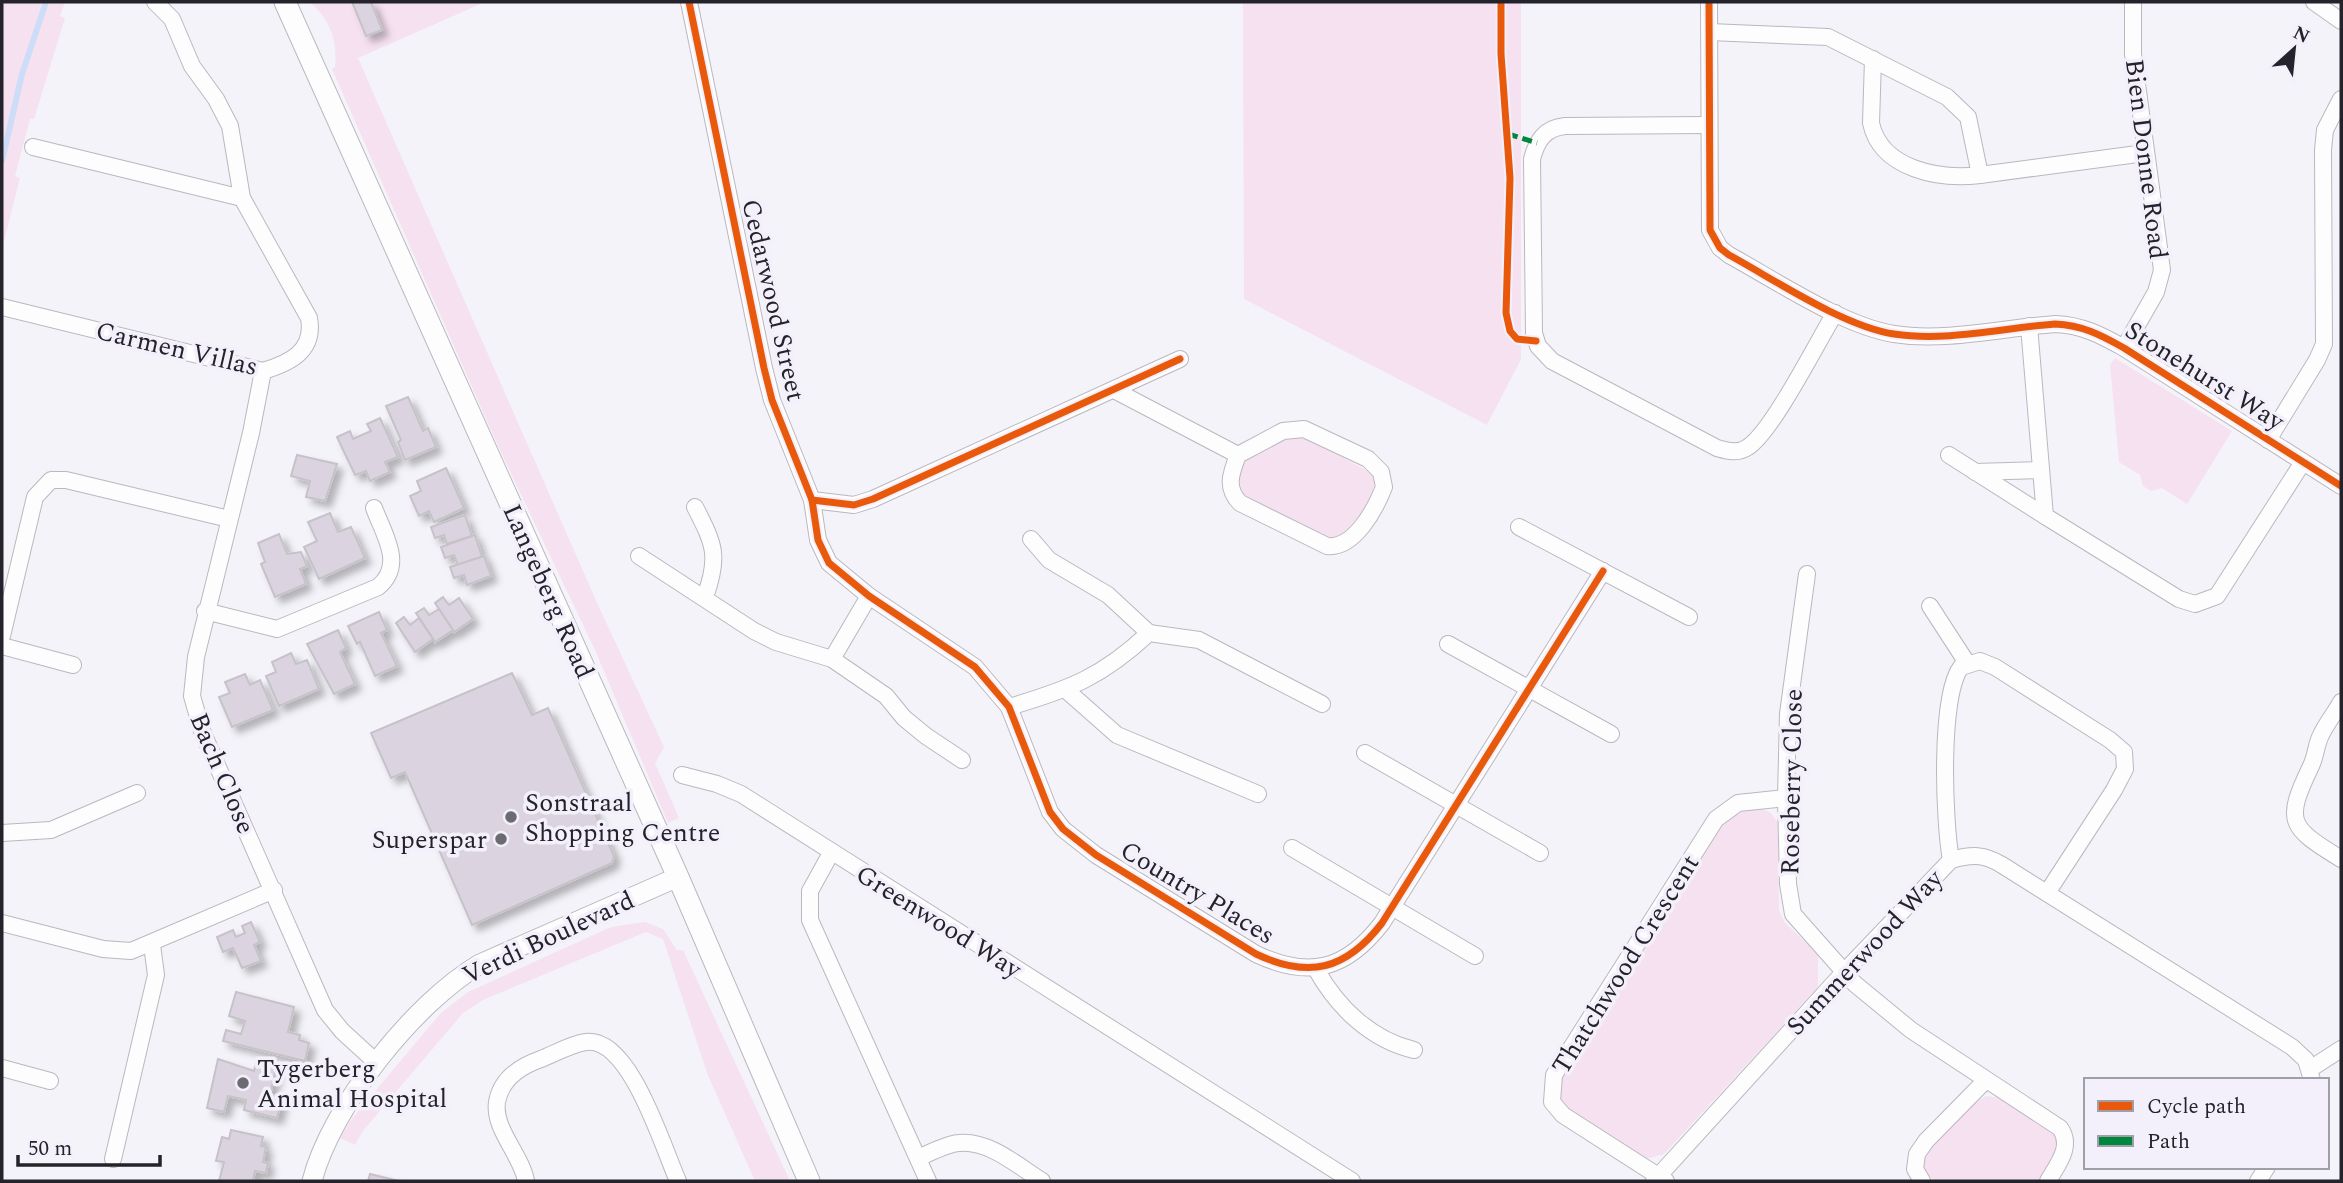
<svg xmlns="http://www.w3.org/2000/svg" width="2343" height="1183" font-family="Spectral,serif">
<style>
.green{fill:#f6e1f1}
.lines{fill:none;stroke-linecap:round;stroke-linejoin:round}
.stream{stroke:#cdddf8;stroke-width:6}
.building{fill:#dcd3e0;stroke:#c5c2c8;stroke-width:2;filter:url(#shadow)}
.minor-casing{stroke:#bab8be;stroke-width:18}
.tertiary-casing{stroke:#bab8be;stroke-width:21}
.secondary-casing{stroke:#bab8be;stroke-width:23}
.minor{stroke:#fdfdfe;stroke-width:16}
.tertiary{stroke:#fdfdfe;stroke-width:19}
.secondary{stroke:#fdfdfe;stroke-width:21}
.quiet{stroke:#00873e;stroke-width:5;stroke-dasharray:10 5;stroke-linecap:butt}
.cycleway-casing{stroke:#f3f0fc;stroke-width:11}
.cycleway{stroke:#e8590c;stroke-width:7}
.poi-dot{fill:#6d6b72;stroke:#f3f0fc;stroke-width:2.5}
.labels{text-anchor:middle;stroke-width:7;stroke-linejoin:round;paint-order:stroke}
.street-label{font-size:26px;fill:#24222a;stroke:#f3f0fc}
.poi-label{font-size:26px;fill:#24222a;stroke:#f3f0fc;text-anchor:start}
</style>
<defs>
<filter id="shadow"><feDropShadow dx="6" dy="6" stdDeviation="3.5" flood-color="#0004"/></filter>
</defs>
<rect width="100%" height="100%" fill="#f4f3f9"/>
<!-- green -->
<g class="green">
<path d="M2,2h63l-5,14 5,2 -31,101h-4l-15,57 5,2 -18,71z"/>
<path d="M309,2h176l-127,56 240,547 66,142 -9,16 24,55 -11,5 -73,-173 -97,-204 -166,-377 3,-2c3,-25 -5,-49 -26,-65z"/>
<path d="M1243,2h278v357l-34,66 -243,-126z"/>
<path d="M2115,358l117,73 -45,73 -25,-16 -11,3 -8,-5 -3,-11 -21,-13 -9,-97z"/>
<path d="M1291,434l11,1 71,39c9,19 -24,59 -41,66l-94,-48c-4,-38 25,-43 53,-58z"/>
<path d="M1762,809l9,4 7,10 1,88 6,12 33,31v33l-154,167 -18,5 -81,-50 -7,-8 1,-19 163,-259 20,-13z"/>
<path d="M645,922l18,7 14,21h6l107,231h-35l-48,-108 -44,-134 -17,-7 -163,68 -20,13 -101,119 -7,13 -15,-7 11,-18 72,-86 18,-21 27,-21 143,-65z"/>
<path d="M1986,1096l13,2 54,34c11,19 -3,33 -13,49h-105l-13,-11 2,-14 50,-53z"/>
</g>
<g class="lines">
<!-- stream -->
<path class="stream" d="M2,161l20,-87 24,-72"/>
</g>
<!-- building -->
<g class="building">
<path d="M352,2h19l11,28 -16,6z"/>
<path d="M408,397l15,34 5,-3 8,19 -31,13 -7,-18 3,-2 -15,-34z"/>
<path d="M380,418l18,39 -13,5 5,10 -20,9 -4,-10 -11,4 -18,-38 13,-6 3,8 18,-8 -4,-7z"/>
<path d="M297,455l40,9 -12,37 -19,-4 4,-16 -19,-5z"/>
<path d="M446,468l18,40 -30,14 -5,-11 -10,5 -9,-20 11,-5 -4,-10z"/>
<path d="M330,513l8,19 13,-5 14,31 -46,21 -15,-32 13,-6 -9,-19z"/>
<path d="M465,515l7,21 -25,8 -3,-9 -9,3 -4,-11z"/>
<path d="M279,534l8,20 14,-2 6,14 -7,3 6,15 -31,13 -14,-33 4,-2 -7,-19z"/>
<path d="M475,535l7,22 -24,8 -4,-10 -9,3 -4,-11z"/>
<path d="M484,556l7,20 -24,9 -3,-10 -10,3 -4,-11z"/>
<path d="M443,597l6,8 10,-7 14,21 -19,13 -19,-29z"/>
<path d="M424,608l5,7 10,-6 14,21 -18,12 -19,-29z"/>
<path d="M379,612l8,18 -6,3 16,33 -22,10 -15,-34 -3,2 -9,-18z"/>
<path d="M404,617l6,8 9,-7 14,21 -18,13 -19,-29z"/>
<path d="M338,630l8,18 -6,4 15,32 -21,10 -27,-50z"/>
<path d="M291,653l5,11 11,-4 12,29 -40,17 -13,-30 10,-4 -4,-10z"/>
<path d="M512,673l20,42 16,-7 66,148 -2,7 -140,62 -67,-153 -14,6 -20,-45z"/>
<path d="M245,674l5,11 10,-5 13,30 -41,17 -13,-30 11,-4 -5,-11z"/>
<path d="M251,922l9,20 -6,3 7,16 -19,7 -9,-20 -10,4 -6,-15 16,-7 3,7 9,-4 -3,-7z"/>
<path d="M236,992l58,15 -6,25 12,3 -1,5 10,3 -4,18 -82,-20 3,-11 15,4 4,-13 -16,-5z"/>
<path d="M218,1059l36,12 2,-8 20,6 -6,26 12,3 -5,20 -33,-8 2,-10 -18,-4 -4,16 -17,-4z"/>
<path d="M231,1130l32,7 -2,9 5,1 -3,15 5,1 -2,10 -11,-2 -2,9 4,1h-38l5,-19 -8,-1 6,-24 7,2z"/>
<path d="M370,1174l29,7h-31z"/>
</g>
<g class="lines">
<defs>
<g id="minor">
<path d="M689,2l75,366 8,32 40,100 42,5 19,-6 307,-140"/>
<path d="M1709,2l1,228 10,18 9,7c46,25 114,71 165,79 52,8 109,-6 161,-10 27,1 46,11 69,24l217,138"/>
<path d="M2314,2l27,19"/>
<path d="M1710,32l118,5 119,60 21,20 12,58 165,-22"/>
<path d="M1873,59l-2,64c10,47 70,57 109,52"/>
<path d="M1709,125l-144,1c-20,2 -28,14 -33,33l2,174 4,13 14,15 165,87c11,3 21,6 31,-1 24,-15 70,-106 87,-134"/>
<path d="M33,147l209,51"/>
<path d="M2,307l261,64c27,-8 52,-20 46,-53l-67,-120 -12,-72 -14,-27 -24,-33 -20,-47 -17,-17"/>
<path d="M2029,326l16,190 134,83 16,5 22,-8 86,-134"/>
<path d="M2124,348l32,-56 6,-22 -29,-216v-52"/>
<path d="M263,371l-12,62 -55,224 -4,39 10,35 123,279 17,21 35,32"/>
<path d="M1114,390l124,65c-7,18 -13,33 2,48l87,43c27,3 48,-36 57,-59l-3,-15 -13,-13 -64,-30 -21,2 -45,24"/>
<path d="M2268,440l49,-80 7,-16 -1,-194 2,-20 16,-31"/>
<path d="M1949,455l96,61"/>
<path d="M1975,472l66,-2"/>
<path d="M812,500l6,40 11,23 40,33 106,71 34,40 41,105 13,17 33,26 160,99c53,25 90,16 126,-31l221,-352"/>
<path d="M695,507c19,37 25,49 10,90"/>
<path d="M1519,527l170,90"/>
<path d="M1031,539l18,21 59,35 41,38"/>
<path d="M639,556l115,75 22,11 56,17 54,37 18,22 22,18 36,24"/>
<path d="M1807,574l-19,140 -2,84 2,86 5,30 62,70 56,46 149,98c13,18 -2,36 -12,53"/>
<path d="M1930,606l37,57"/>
<path d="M205,611l72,18 101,-42c27,-22 6,-52 -4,-79"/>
<path d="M2,636l33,-139 16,-17h15l163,39"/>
<path d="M1448,644l163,90"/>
<path d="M2,646l71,19"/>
<path d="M832,659l37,-63"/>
<path d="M1066,690l51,45 141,59"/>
<path d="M2341,702c-6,11 -15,22 -20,33 -5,9 -5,21 -10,31 -27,56 -22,61 30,93"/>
<path d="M1009,707c61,-18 93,-30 140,-74l50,7 123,64"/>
<path d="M1365,753l175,100"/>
<path d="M682,775l35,9 24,10 611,387"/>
<path d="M2,833l49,-3 86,-37"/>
<path d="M1292,848l183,108"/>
<path d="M831,853l-21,38v29l118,261"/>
<path d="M1951,860c-7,-38 -12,-164 10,-193l19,-6 15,6 115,73 14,12 1,17 -11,21 -67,103"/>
<path d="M2,923l101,26 28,2 143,-61"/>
<path d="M1316,969c21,38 55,71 98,81"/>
<path d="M2,1068l48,13"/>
<path d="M2310,1069l31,-20"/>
<path d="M918,1158c12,-5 28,-14 41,-15 30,-3 59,23 83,38"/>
<path d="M113,1159l43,-184 -4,-30"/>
<path d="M526,1181c-5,-27 -33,-52 -29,-79 4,-23 24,-36 44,-43 13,-5 30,-15 45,-17 44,-6 77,106 92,139"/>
<path d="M1654,1181l191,-210 106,-111c21,-6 33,-6 51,5l290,182 14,13 6,20"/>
<path d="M1666,1181l-103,-66 -11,-13 2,-27 162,-256 22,-16 48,-5"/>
<path d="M1922,1181l-7,-12 2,-15 9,-13 60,-61"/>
<path d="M2258,1181l9,-14"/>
</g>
<path id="tertiary" d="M312,1181c19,-74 102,-178 168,-217l198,-87"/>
<path id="secondary" d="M285,2l393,875 131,304"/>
</defs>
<!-- minor casing -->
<use href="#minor" class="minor-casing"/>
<!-- tertiary casing -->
<use href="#tertiary" class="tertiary-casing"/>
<!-- secondary casing -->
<use href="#secondary" class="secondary-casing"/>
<!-- minor -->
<use href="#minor" class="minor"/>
<!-- tertiary -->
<use href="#tertiary" class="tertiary"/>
<!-- secondary -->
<use href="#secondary" class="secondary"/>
<!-- quiet -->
<path class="quiet" d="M1508,134l29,9"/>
<defs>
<g id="cycleway">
<path d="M689,2l75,366 8,32 40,100 42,5 19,-6 307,-140"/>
<path d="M1501,2v52l9,124 -4,135 4,18 7,8 19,2"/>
<path d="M1709,2l1,228 10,18 9,7c46,25 114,71 165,79 52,8 109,-6 161,-10 27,1 46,11 69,24l217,138"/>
<path d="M812,500l6,40 11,23 40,33 106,71 34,40 41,105 13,17 33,26 160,99c53,25 90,16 126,-31l221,-352"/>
</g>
</defs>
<!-- cycleway casing -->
<use href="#cycleway" class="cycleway-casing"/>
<!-- cycleway -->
<use href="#cycleway" class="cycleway"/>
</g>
<!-- markers -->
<g class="poi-dot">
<circle cx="511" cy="817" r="7"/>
<circle cx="501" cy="839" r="7"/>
<circle cx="243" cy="1083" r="7"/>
</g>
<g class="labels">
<!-- street labels -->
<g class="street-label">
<text transform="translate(2147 159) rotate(83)" y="9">Bien Donne Road</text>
<text transform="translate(774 300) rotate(77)" y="9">Cedarwood Street</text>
<text transform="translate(177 348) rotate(13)" y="9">Carmen Villas</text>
<text transform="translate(2205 375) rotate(32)" y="9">Stonehurst Way</text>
<text transform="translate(549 591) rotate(66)" y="9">Langeberg Road</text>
<text transform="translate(223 773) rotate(67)" y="9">Bach Close</text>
<text transform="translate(1791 782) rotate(-89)" y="9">Roseberry Close</text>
<text transform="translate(1198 892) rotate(31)" y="9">Country Places</text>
<text transform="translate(939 921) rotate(32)" y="9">Greenwood Way</text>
<text transform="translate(548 937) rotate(-25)" y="9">Verdi Boulevard</text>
<text transform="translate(1864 952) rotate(-47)" y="9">Summerwood Way</text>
<text transform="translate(1625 964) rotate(-58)" y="9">Thatchwood Crescent</text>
</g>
<!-- poi labels -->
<g class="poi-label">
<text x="525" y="811">Sonstraal<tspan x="525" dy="30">Shopping Centre</tspan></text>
<text x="487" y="848" text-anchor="end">Superspar</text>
<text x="257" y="1077">Tygerberg<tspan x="257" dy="30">Animal Hospital</tspan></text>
</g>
</g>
<!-- border -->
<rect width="2343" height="1183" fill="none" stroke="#24222a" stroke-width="7"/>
<!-- legend -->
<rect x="2084" y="1078" width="245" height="91" fill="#f3f0fc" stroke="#a09ea8" stroke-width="2"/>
<rect x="2098" y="1101" width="35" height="10" fill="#e8590c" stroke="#a09ea8" stroke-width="2"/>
<text x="2147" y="1113" font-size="21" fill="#24222a">Cycle path</text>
<rect x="2098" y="1136" width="35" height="10" fill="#00873e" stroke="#a09ea8" stroke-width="2"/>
<text x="2147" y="1148" font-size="21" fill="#24222a">Path</text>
<!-- north arrow -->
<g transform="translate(2294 49) rotate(27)" stroke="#f3f0fc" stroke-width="5" paint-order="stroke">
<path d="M0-5L12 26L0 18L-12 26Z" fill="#24222a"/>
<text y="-10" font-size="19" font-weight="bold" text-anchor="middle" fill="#24222a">N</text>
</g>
<!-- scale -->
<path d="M18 1155v10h142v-10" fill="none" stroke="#24222a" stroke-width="3.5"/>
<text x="28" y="1155" font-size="21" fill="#24222a" stroke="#f3f0fc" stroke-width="5" paint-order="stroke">50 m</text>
</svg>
